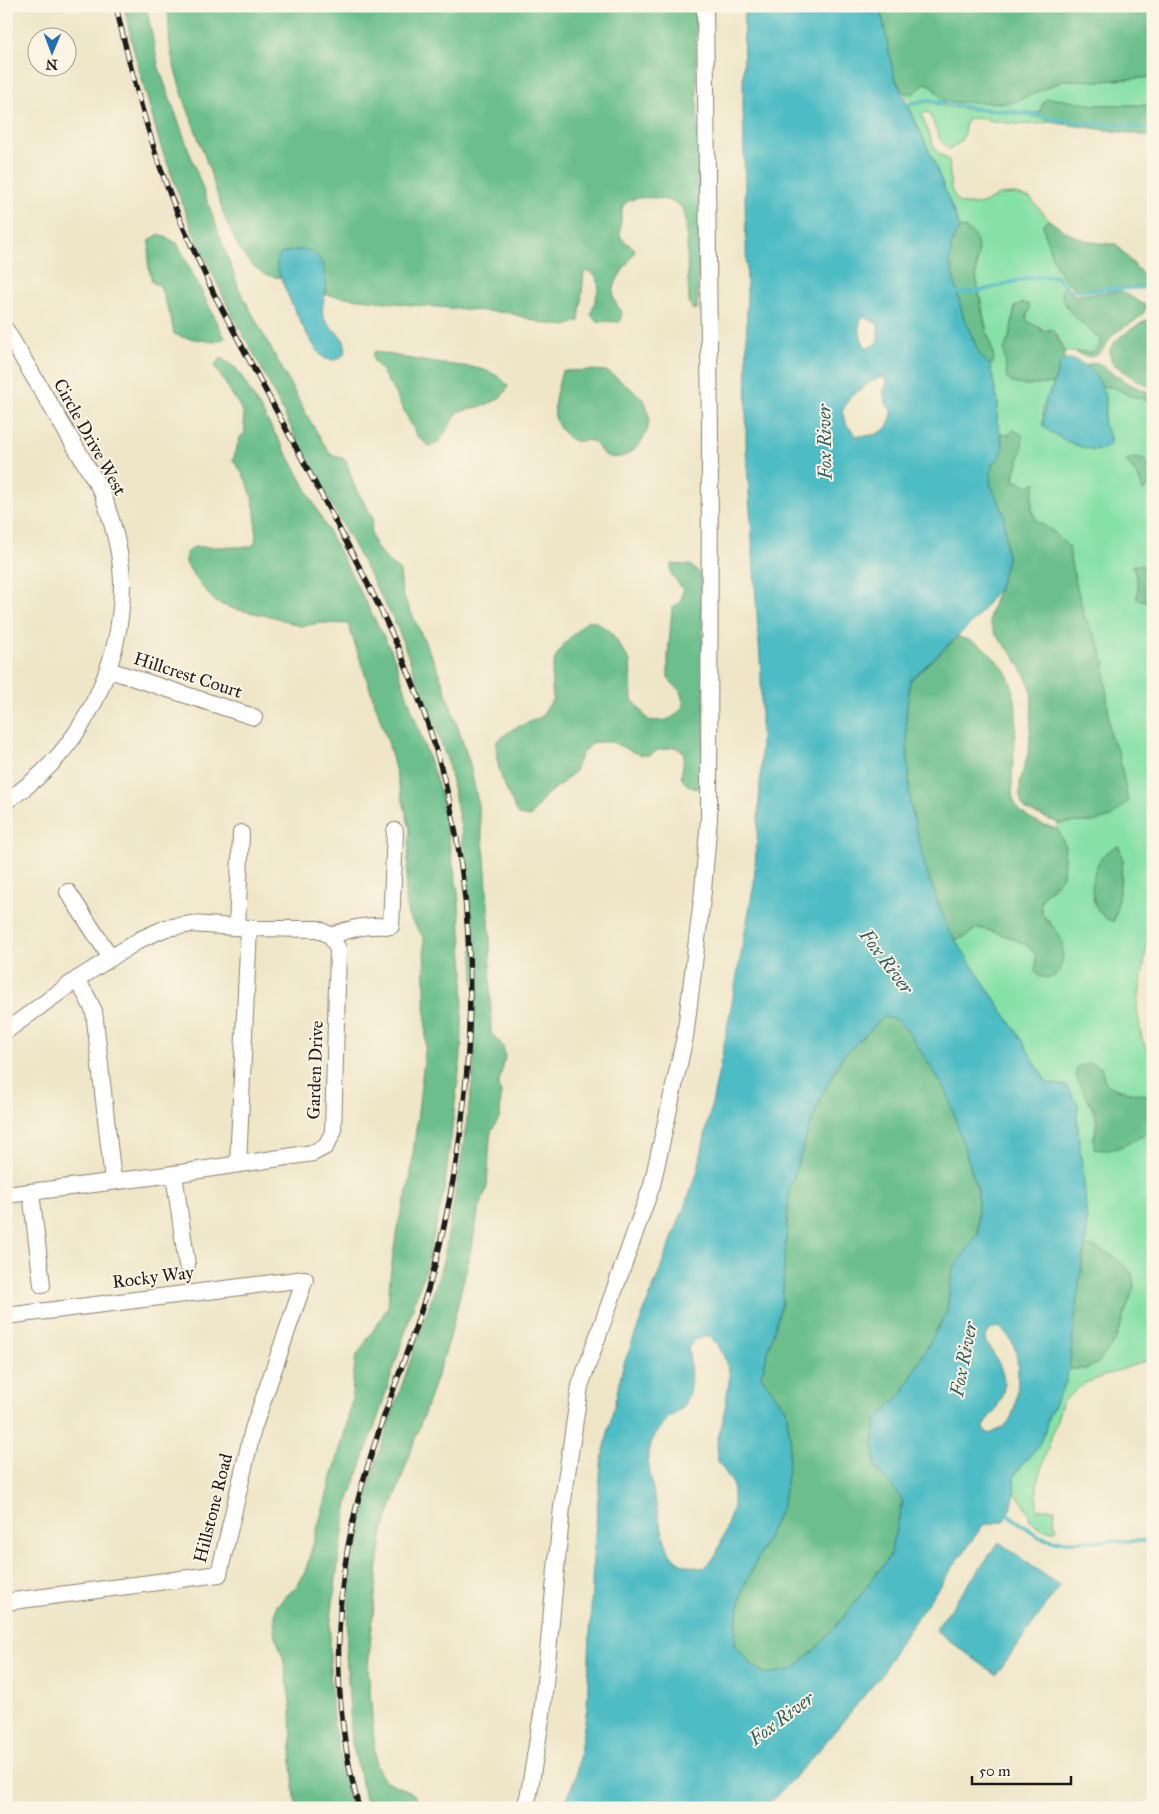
<svg xmlns="http://www.w3.org/2000/svg" width="1159" height="1814" font-family="'IM FELL Great Primer',serif">
<style>
.green{fill:#86e1a7;stroke:#517e62;fill-rule:evenodd}
.forest{fill:#6cbf8c;stroke:#446e54}
.water{fill:#4dbcc4;stroke:#346c70;fill-rule:evenodd}
.lines{fill:none;stroke-linecap:round;stroke-linejoin:round}
.stream{stroke:#4dbcc4;stroke-width:4}
.minor-casing{stroke:#868172;stroke-width:18}
.minor{stroke:#fff;stroke-width:16}
.rail-casing{stroke:#1c1c1c;stroke-width:5.5}
.rail{stroke:#fcf5e5;stroke-width:4;stroke-dasharray:11;stroke-linecap:butt}
.labels{text-anchor:middle;stroke-width:4;stroke-linejoin:round;paint-order:stroke}
.street-label{font-size:18px;fill:#1c1c1c;stroke:#fcf5e5}
.water-label{font-size:19px;font-style:italic;fill:#305c5f;stroke:#fcf5e5}
</style>
<rect width="100%" height="100%" fill="#fcf5e5"/>
<filter id="ink" filterUnits="userSpaceOnUse"><feTurbulence type="fractalNoise" baseFrequency=".02" numOctaves="2"/><feDisplacementMap in="SourceGraphic" scale="10" xChannelSelector="R" yChannelSelector="G"/><feConvolveMatrix kernelMatrix="1 2 1 2 8 2 1 2 1" color-interpolation-filters="sRGB"/></filter>
<filter id="wash" filterUnits="userSpaceOnUse"><feTurbulence type="fractalNoise" baseFrequency=".0096" numOctaves="4" result="noise"/><feDisplacementMap in="SourceGraphic" scale="20" xChannelSelector="R" yChannelSelector="G"/><feGaussianBlur stdDeviation="1.12" result="paint"/><feColorMatrix in="noise" values="0 0 0 0 0 0 0 0 0 0 0 0 0 0 0 0 0 1.4 0 .05"/><feComposite in="paint" operator="in"/></filter>
<g filter="url(#wash)">
<rect width="100%" height="100%" fill="#efe6c8"/>
<!-- green -->
<g class="green">
<path d="M1153,77v28h-58l-47,-7 -4,3 -5,12 -59,-5 -50,-9 -19,3 -8,-10 11,2 11,-11 6,2 4,6 76,12 54,-23 37,1z"/>
<path d="M927,102c10,2 20,5 30,6 30,4 59,4 89,11l2,3c-24,6 -50,-1 -74,-4l-6,1 -3,5c0,12 -4,21 -16,25l-9,-9 -10,-26 -4,-2 -4,4 12,31 4,6 11,7 2,29 7,13 5,2h19l17,-9 16,-1 15,4 19,22 -6,4c3,19 12,45 25,59l-6,8c0,20 25,35 38,48v6c0,1 -4,6 -5,7 -3,1 -27,0 -31,-1l-7,-16 -7,-6 -5,3 -3,-1 -2,-3 -12,-6 -2,-4 3,-8 -14,-4 -5,29 -6,15 6,32 28,3 16,-2 -11,24v19c9,10 63,37 67,15 2,-6 -5,-11 -7,-17 0,-3 2,-8 2,-12 2,-8 0,-18 -4,-26l15,2 14,8 23,5v69c-8,-11 -14,-13 -27,-10l13,18 4,13 10,-9v87l-5,-2 -15,-1 5,18 -1,15 16,3v304l-16,103 5,31 11,17v39c-11,-2 -41,-5 -47,-13 -3,-5 -3,-11 -5,-16l-13,34c9,14 10,22 5,38l48,-2 12,-10v231l-68,25 -22,18 -26,81v27h18l-1,12 3,8 -2,2c-12,0 -18,-5 -26,-12l1,-4 -10,-17 -5,-4 -1,-17 6,-10 18,-20 7,-17 4,-15 17,-33 3,-13h17l29,-28 19,-54 -2,-13 -6,-7 -36,-20 -5,2 2,-16 -10,-112 1,-17 -12,-18 -19,-3 -27,-46 -65,-97 11,-4 11,-8c15,2 46,12 56,23 5,6 3,13 2,20l23,2 4,-18 -7,-26 -13,-16 -2,-8 1,-5 5,-7 10,-8 9,-40 -8,-16 1,-6 34,-1 36,-20 -10,-52 -8,-14 -6,-75 -6,-19 -14,-26 -13,-52 -2,-17 -14,-14 -18,-12 -5,-10v-15l-4,-10 -14,-6 1,-9 5,-11 -12,-25 -7,-1 -3,-4 -1,-9 1,-18 -8,-38 3,-1v-10l-7,-27 -10,-51 2,-23 -11,-24 -7,-1 -28,-71 -23,-51zM1123,861l-7,53 -3,8c-20,-19 -23,-19 -19,-47z"/>
</g>
<!-- forest -->
<g class="forest">
<path d="M124,6h22l13,62 80,221 70,130 21,35 16,6 8,25 19,33 -2,14 4,14 14,16 11,9 2,22 37,79 30,89 8,37 8,59 5,79 1,97 12,13 2,11 -7,30 3,5 -1,25 -9,15 -1,7 -3,48 -9,26 -5,28 -24,100 -66,191 -5,34 -10,101 8,98 8,15 30,14 6,14h-53l-15,-66 -6,-90 5,-84 10,-53 17,-59 59,-174 7,-25 18,-103 12,-84 1,-70 -4,-90 -10,-82 -13,-66 -52,-138 -97,-180 -40,-81 -28,-50 -38,-81 -33,-88 -27,-97z"/>
<path d="M167,6h528l5,209 -3,94 -4,1 -4,-8c-1,-20 -2,-41 -2,-61 -1,-10 0,-22 -4,-31 -6,-13 -46,-16 -56,-8 -6,4 -5,10 -6,17 -2,22 -2,17 14,30 -5,16 -25,31 -21,50 1,4 5,9 8,13l-2,10 -24,-1 -5,-6c3,-16 17,-37 -4,-44l-3,2 -5,48 -13,5 -24,-3 -32,-10 -98,-8 -86,-10c1,-24 -5,-27 -19,-45h-10l-17,4 -3,12 4,11c-18,2 -35,-16 -43,-31 -15,-26 -22,-58 -32,-86 -12,-36 -28,-71 -35,-108 -3,-15 -1,-31 -4,-46z"/>
<path d="M880,6h273v71l-51,4 -37,-1 -54,23 -54,-1 -14,-2 -12,-15 -6,-2 -11,11 -11,-2 -9,-16z"/>
<path d="M1048,98l47,7h58v33l-17,-4 -88,-12 -9,-9 5,-12z"/>
<path d="M1049,220c23,17 38,24 67,24l34,39h3v2l-70,5c-6,-1 -11,-2 -15,-7 -12,-11 -23,-43 -25,-59z"/>
<path d="M960,228c8,1 14,5 17,14 3,11 -2,23 -1,34 2,17 6,34 9,50 3,12 8,22 9,34l-4,5 -10,-10 -17,-39 -13,-52 1,-17 4,-13z"/>
<path d="M159,234l18,9 48,95 -11,4 -32,-5 -8,-3 -3,-16 -11,-32 -8,-4 -4,-19 2,-23z"/>
<path d="M1065,288l9,7 47,-4 24,14 1,4c-7,12 -20,16 -31,24 -8,7 -10,19 -21,23 -7,2 -13,-1 -19,-4 13,-2 15,6 25,-7v-6c-13,-13 -38,-27 -38,-48z"/>
<path d="M1024,303l4,1 2,3 -4,11 2,4 12,6 2,3 11,-1 11,21v8l-4,4 -6,20c-12,1 -38,6 -47,-4l-3,-29 6,-15 5,-29z"/>
<path d="M1153,318v70l-15,-7 -26,-18c-1,-5 -4,-10 -1,-15 4,-11 31,-26 42,-30z"/>
<path d="M375,351c20,5 41,9 61,12 25,4 55,1 72,23 -6,19 -33,21 -50,26l-19,30 -10,4 -12,-10 -19,-37 -18,-31 -6,-6 -1,-7z"/>
<path d="M221,358l16,11 57,97 98,186 48,139 18,101 6,77 -3,87 -17,136 -18,75 -47,147 -31,88 -9,53 -9,73v43l4,57 17,80h-55l-4,-41 -1,-60 -8,-50 -7,-20 -2,-13 2,-18 22,-21 7,-13 41,-144 6,-30 1,-19 3,-22 32,-50 2,-30 7,-49 13,-47 16,-138 -2,-105 -16,-23 -3,-15 5,-71 -21,-84 -41,-121 -26,-1 -22,3 -26,-9 -40,-8 -17,-6 -14,-15 -11,-15 -6,-10v-10l8,-6h55l6,-3c3,-31 -2,-59 -22,-84l7,-23 5,-5 -2,-20 -29,-47z"/>
<path d="M1093,363h5l27,19 28,12v7l-23,-5 -14,-8 -15,-2 -14,-21z"/>
<path d="M562,371c9,0 40,-2 46,1 5,2 32,24 36,28 2,3 3,8 4,11 6,21 -15,51 -38,46 -12,-2 -10,-14 -19,-16 -5,-2 -11,1 -15,0 -3,0 -8,-4 -10,-6 -20,-17 -9,-43 -4,-64z"/>
<path d="M1014,430l8,5c3,16 -7,29 -8,45l14,6 8,-4 -4,14v16l5,9 18,12 14,14 2,17 13,52 14,26 6,19 6,75 8,14 10,51 -16,16 -20,5 -34,1 -32,-13 -4,-6 -2,-7v-15l9,-32 3,-47 -1,-14 -6,-14 -11,-19 -19,-22 -5,-11v-9l9,-26 8,-29 -3,-45 -14,-31 2,-19c12,-12 12,-14 9,-30l7,1z"/>
<path d="M1135,458c15,1 18,12 18,24l-10,9 -4,-13 -13,-18z"/>
<path d="M671,564l19,1 11,9 3,112v94l-8,9 -9,-4 -6,-7 3,-20v-6l-9,-5 -17,3 -8,5h-8l-9,-3 -21,-10h-18l-12,11 -7,18 -15,14 -13,9 -17,23 -12,-2c-10,-22 -25,-49 -21,-74l16,-12 28,-12 12,-18c-5,-43 5,-50 35,-79l8,2 14,9 20,30 2,38 16,21c19,2 24,1 36,-15l-4,-14 -12,-12v-23l4,-47 9,-9 2,-10 -12,-17z"/>
<path d="M1133,565h7l13,4v33l-16,-3 1,-15z"/>
<path d="M958,637c7,2 15,4 21,8 6,3 11,9 15,13 39,36 13,94 19,141 7,18 27,25 44,30l8,16 -2,31c-7,8 -20,16 -22,27 -3,16 15,22 20,36 3,8 2,26 -3,34 -5,6 -12,5 -18,4l-5,-6c1,-7 3,-14 -2,-20 -10,-11 -41,-21 -56,-23l-11,8 -11,4 -7,-11 -21,-56 -17,-70 -4,-89 4,-34z"/>
<path d="M1119,846l4,15 -7,53 -3,8c-32,-12 -25,-68 6,-76z"/>
<path d="M884,1017l11,2 12,11 40,62 31,100v42l-26,37 -5,40 -44,81 -27,28 -1,46 28,35 -14,56 -42,56 -33,38 -23,20 -26,3 -15,-11 -15,-18 1,-23 7,-33 40,-85 5,-35 2,-31 -4,-29 -25,-33 21,-73 7,-111 15,-49 18,-48 20,-38z"/>
<path d="M1091,1063l10,4c2,5 2,11 5,16 6,8 36,11 47,13v31c-15,12 -40,29 -59,21 -1,-12 6,-23 2,-34 -5,-15 -24,-31 -19,-47z"/>
<path d="M1090,1246l9,3 14,7 13,11 6,7 2,13 -19,54 -18,23 -11,5h-17l10,-86 6,-34z"/>
</g>
<!-- water -->
<g class="water">
<path d="M744,6h136l14,70 38,81 28,71 -5,6 -4,13 -1,17 13,52 17,39 10,10 8,38 -1,18 6,26 -3,10 -8,7 -2,19 14,31 3,45 -8,29 -25,33 -64,59 -4,34 4,89 17,70 21,56 72,108 27,46 19,3 12,18 -1,17 8,70 2,42 -8,50 -10,86 -3,13 -17,33 -4,15 -7,17 -18,20 -6,10 1,17 -3,11 -8,16 -21,4 -86,121 -15,28 -68,82 -49,52h-202l13,-32 11,-68 6,-149 8,-95 22,-98 74,-192 25,-118 32,-172 7,-116v-95l-15,-224 1,-160 -4,-184zM862,316l16,8v17l-7,6h-6c-5,-11 -8,-20 -3,-31zM883,376l4,7 -4,9 4,14 5,5c-2,22 -15,25 -35,25l-11,-12 -4,-12 6,-13 21,-16zM884,1017l11,2 12,11 40,62 31,100v42l-26,37 -5,40 -44,81 -27,28 -2,20 1,26 28,35 -14,56 -42,56 -33,38 -23,19 -26,4 -15,-11 -15,-18 1,-23 7,-33 40,-85 5,-35 2,-31 -4,-29 -25,-33 21,-73 7,-111 15,-49 18,-48 20,-38zM999,1327c7,5 13,13 16,22 5,16 4,57 -6,72 -5,7 -12,9 -19,13l-6,-4c0,-9 6,-13 11,-20 18,-27 6,-45 -10,-69 2,-9 5,-12 14,-14zM707,1336l10,7 8,16 5,16 -7,45 -6,22 1,19 15,23v22l-8,26 -9,23 -13,13c-13,-1 -25,-3 -33,-15 -7,-9 -24,-90 -22,-101 4,-14 11,-25 22,-35 4,-3 9,-5 12,-9 12,-18 9,-40 6,-60l7,-8z"/>
<path d="M297,250c22,-2 26,12 29,31 2,13 -7,25 -2,37 5,11 18,15 21,26 4,14 -13,20 -22,13 -12,-9 -44,-77 -46,-92 0,-4 1,-8 3,-11z"/>
<path d="M1064,359c24,-2 41,24 42,46 0,6 -4,13 -2,19 1,6 8,11 6,18 -5,21 -58,-6 -67,-16l2,-25 9,-18 6,-20z"/>
<path d="M999,1542l61,44 -64,89 -61,-45z"/>
</g>
<g class="lines">
<!-- stream -->
<g class="stream">
<path d="M905,105l23,-5 45,8 59,6 32,7 89,7"/>
<path d="M953,293c12,0 24,-1 35,-4 23,-6 46,-15 69,-12l10,11 6,3 80,-4"/>
<path d="M1007,1514l33,23 14,4h99"/>
</g>
</g>
</g>
<g filter="url(#ink)">
<g class="lines">
<defs>
<g id="minor">
<path d="M6,330l96,162c10,29 19,58 20,89 1,87 -42,173 -116,220"/>
<path d="M109,670l145,47"/>
<path d="M68,892l43,66"/>
<path d="M237,927l4,-94"/>
<path d="M331,936c23,-9 36,-11 60,-10l4,-95"/>
<path d="M76,980l10,15 8,16 19,170"/>
<path d="M6,1031l70,-51 65,-41 25,-11 26,-4 57,4 69,1 13,7 7,13 -5,183 -7,14 -13,7 -139,21 -168,21"/>
<path d="M238,1164l11,-236"/>
<path d="M174,1174l13,91"/>
<path d="M31,1192l11,93"/>
<path d="M6,1316l299,-37 -52,150 -34,145 -213,28"/>
<path d="M525,1808l4,-15 13,-79 20,-207 18,-121 72,-201 33,-148 18,-146 6,-73 1,-388 -5,-424"/>
</g>
</defs>
<!-- minor casing -->
<use href="#minor" class="minor-casing"/>
<!-- minor -->
<use href="#minor" class="minor"/>
<defs>
<path id="rail" d="M116,6c14,62 30,123 52,183 13,36 30,70 46,105 36,68 73,136 109,204 45,84 90,169 116,262 46,164 37,341 -4,505 -18,67 -46,131 -66,197 -36,112 -41,232 -10,346"/>
</defs>
<!-- rail casing -->
<use href="#rail" class="rail-casing"/>
<!-- rail -->
<use href="#rail" class="rail"/>
</g>
</g>
<g class="labels">
<!-- street labels -->
<g class="street-label">
<text transform="translate(90 437) rotate(61)" y="6">Circle Drive West</text>
<text transform="translate(188 675) rotate(18)" y="6">Hillcrest Court</text>
<text transform="translate(315 1070) rotate(-88)" y="6">Garden Drive</text>
<text transform="translate(153 1277) rotate(-7)" y="6">Rocky Way</text>
<text transform="translate(213 1508) rotate(-76)" y="6">Hillstone Road</text>
</g>
<!-- water labels -->
<g class="water-label">
<text transform="translate(824 442) rotate(-91)" y="7">Fox River</text>
<text transform="translate(887 961) rotate(53)" y="7">Fox River</text>
<text transform="translate(963 1359) rotate(-79)" y="7">Fox River</text>
<text transform="translate(781 1718) rotate(-37)" y="7">Fox River</text>
</g>
</g>
<!-- margin -->
<rect width="1159" height="1814" fill="none" stroke="#fcf5e5" stroke-width="25"/>
<!-- north arrow -->
<g transform="translate(52 52) rotate(181)"><circle r="24" fill="#fcf5e5" stroke="#a29e95"/>
<path d="M0-4L9 19L0 12L-9 19Z" fill="#1f6fb2"/>
<text y="-8" font-size="14" font-weight="bold" text-anchor="middle" fill="#1c1c1c">N</text>
</g>
<!-- scale -->
<path d="M972 1776v8h99v-8" fill="none" stroke="#1c1c1c" stroke-width="2.5"/>
<text x="979" y="1776" font-size="15" fill="#1c1c1c" stroke="#fcf5e5" stroke-width="4" paint-order="stroke">50 m</text>
</svg>
